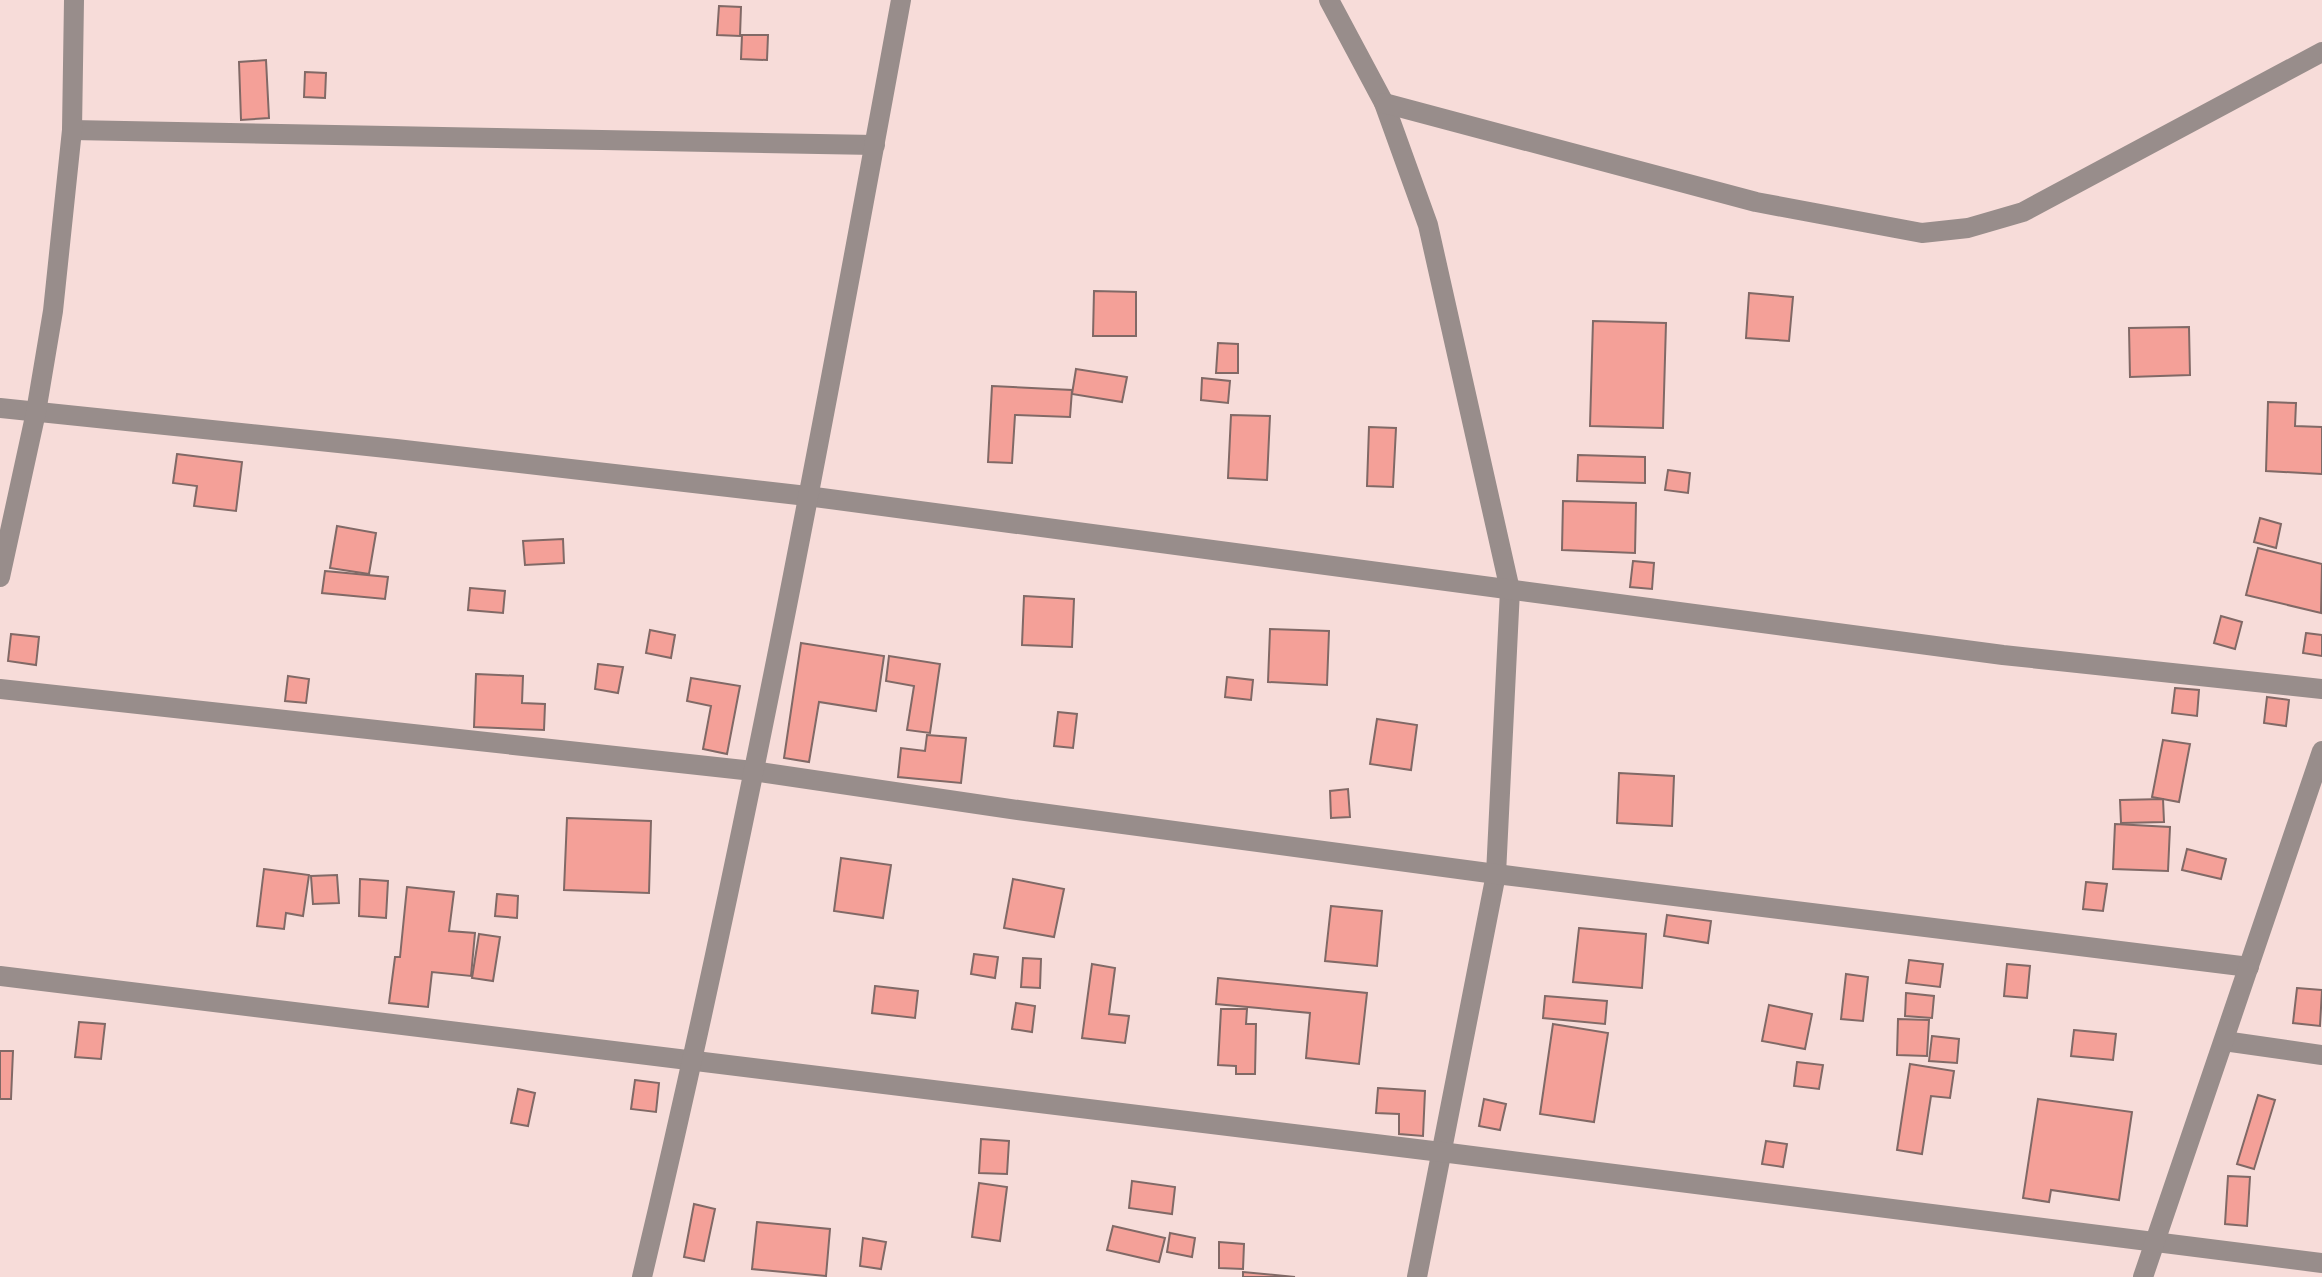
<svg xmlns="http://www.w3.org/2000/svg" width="2322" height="1277" font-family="Inter,sans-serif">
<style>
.building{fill:#f4a098;stroke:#816966;stroke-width:2}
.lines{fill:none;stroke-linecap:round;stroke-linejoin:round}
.minor{stroke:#988d8b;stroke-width:20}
</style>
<rect width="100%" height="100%" fill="#f7dcd9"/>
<!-- building -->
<g class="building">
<path d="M719,6l22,1 -1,29 -23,-1z"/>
<path d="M742,35h26l-1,25 -26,-1z"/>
<path d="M266,60l3,58 -28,2 -2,-58z"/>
<path d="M305,72l21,1 -1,25 -21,-1z"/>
<path d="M1094,291l42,1v44h-43z"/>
<path d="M1749,293l44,4 -4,44 -43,-3z"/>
<path d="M1593,321l73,2 -3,105 -73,-2z"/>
<path d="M2189,327l1,48 -60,2 -1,-49z"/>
<path d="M1218,343l20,1v29h-22z"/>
<path d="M1076,369l51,8 -5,25 -50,-8z"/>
<path d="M1202,378l28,3 -2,22 -27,-3z"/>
<path d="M992,386l80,4 -2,27 -55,-2 -3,48 -24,-1z"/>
<path d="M2268,402l28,1 -1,23 27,1v47l-56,-3z"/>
<path d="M1231,415l39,1 -3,64 -39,-2z"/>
<path d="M1369,427l27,1 -3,59 -26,-1z"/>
<path d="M177,454l65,8 -6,49 -42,-5 3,-20 -24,-3z"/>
<path d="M1578,455l67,2v26l-68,-2z"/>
<path d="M1668,470l22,3 -2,20 -23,-3z"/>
<path d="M1563,501l73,2 -1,50 -73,-3z"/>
<path d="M2260,518l21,6 -5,24 -22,-6z"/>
<path d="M337,526l39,7 -7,41 -39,-6z"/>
<path d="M563,539l1,24 -39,2 -2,-24z"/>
<path d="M2258,548l64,16 -1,49 -75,-18z"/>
<path d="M1633,561l21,2 -2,26 -22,-2z"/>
<path d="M325,571l63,6 -3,22 -63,-6z"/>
<path d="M470,588l35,3 -2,22 -35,-3z"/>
<path d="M1024,596l50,3 -2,48 -50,-2z"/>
<path d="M2221,616l21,6 -7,27 -21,-6z"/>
<path d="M1270,629l59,2 -2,54 -59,-3z"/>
<path d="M650,630l25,5 -4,23 -25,-5z"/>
<path d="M2306,633l16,2v21l-19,-3z"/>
<path d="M11,634l28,3 -3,28 -28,-4z"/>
<path d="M801,643l83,13 -8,55 -57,-9 -10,60 -25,-4z"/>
<path d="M889,656l51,8 -10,69 -23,-3 7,-44 -28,-5z"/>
<path d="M598,664l25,3 -5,26 -23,-4z"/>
<path d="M476,674l47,2 -1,27 23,1 -1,26 -70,-3z"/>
<path d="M288,676l21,3 -3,24 -21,-2z"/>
<path d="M1227,677l26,3 -2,20 -26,-3z"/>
<path d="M691,678l49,8 -13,68 -24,-5 8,-43 -24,-5z"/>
<path d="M2175,688l24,2 -2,26 -25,-3z"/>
<path d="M2267,697l22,3 -3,26 -22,-3z"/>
<path d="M1058,712l19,2 -4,34 -19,-2z"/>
<path d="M1377,719l40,6 -6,45 -41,-6z"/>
<path d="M927,735l39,3 -5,45 -63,-6 3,-29 24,3z"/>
<path d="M2163,740l27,4 -11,58 -27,-5z"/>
<path d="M1619,773l55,3 -2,50 -55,-3z"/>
<path d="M1348,789l2,28 -19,1 -1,-27z"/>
<path d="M2163,799l1,23 -43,1 -1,-23z"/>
<path d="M567,818l84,3 -2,72 -85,-3z"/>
<path d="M2115,824l55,3 -2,44 -55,-2z"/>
<path d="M2187,849l39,10 -5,20 -39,-9z"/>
<path d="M841,858l50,7 -8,53 -49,-7z"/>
<path d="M264,869l45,6 -6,41 -17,-3 -2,16 -27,-3z"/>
<path d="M337,875l2,28 -26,1 -2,-28z"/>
<path d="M360,879l28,2 -2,37 -27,-2z"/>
<path d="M1013,879l51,10 -10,48 -50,-9z"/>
<path d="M2086,882l21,2 -4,27 -20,-2z"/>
<path d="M407,887l47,5 -5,39 26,2 -4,43 -39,-4 -4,35 -39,-4 6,-46h5z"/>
<path d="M497,894l21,2 -1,22 -22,-2z"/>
<path d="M1331,906l51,5 -5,55 -52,-5z"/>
<path d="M1667,915l44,6 -3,22 -44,-7z"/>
<path d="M1579,928l67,6 -4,54 -69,-6z"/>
<path d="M479,934l21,3 -7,44 -21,-3z"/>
<path d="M974,954l24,3 -3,21 -24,-4z"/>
<path d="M1023,958l18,1 -1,29 -19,-1z"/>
<path d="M1909,960l34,4 -3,23 -34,-4z"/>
<path d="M1092,964l23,4 -6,46 20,2 -4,27 -43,-5z"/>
<path d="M2007,964l23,2 -3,32 -23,-2z"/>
<path d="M1846,974l22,3 -5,44 -22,-2z"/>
<path d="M1218,978l149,15 -8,71 -53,-6 4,-45 -94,-9z"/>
<path d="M875,986l43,5 -3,27 -43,-5z"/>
<path d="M2297,988l25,2 -2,36 -27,-3z"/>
<path d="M1906,993l28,3 -2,22 -27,-2z"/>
<path d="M1545,996l62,5 -2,23 -62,-6z"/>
<path d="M1016,1003l19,3 -3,26 -20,-3z"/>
<path d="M1769,1005l43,9 -7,35 -43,-8z"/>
<path d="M1221,1009h26l-1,15h10l-1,50h-19v-8l-18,-1z"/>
<path d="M1898,1019l31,1 -2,36 -30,-1z"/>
<path d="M79,1022l26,2 -4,35 -26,-2z"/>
<path d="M1553,1024l55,9 -14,89 -54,-8z"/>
<path d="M2074,1030l42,4 -3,26 -42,-4z"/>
<path d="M1932,1036l27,3 -2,24 -28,-2z"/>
<path d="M0,1051h13l-2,48h-11z"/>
<path d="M1797,1062l26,3 -4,24 -25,-3z"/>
<path d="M1910,1064l44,7 -4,27 -19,-2 -9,58 -25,-4z"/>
<path d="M635,1080l24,3 -3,29 -25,-3z"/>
<path d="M1378,1088l47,3 -2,45 -24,-2v-20l-23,-1z"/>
<path d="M518,1089l17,4 -7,33 -17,-3z"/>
<path d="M2258,1095l17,5 -21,69 -17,-5z"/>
<path d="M1484,1099l22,5 -6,26 -21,-4z"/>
<path d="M2038,1099l94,13 -13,88 -68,-10 -2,12 -26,-4z"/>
<path d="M981,1139l28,2 -2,33 -28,-1z"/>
<path d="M1766,1141l21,3 -4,23 -21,-3z"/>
<path d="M2228,1176l22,1 -3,49 -22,-2z"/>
<path d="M1132,1181l43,6 -3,27 -43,-6z"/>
<path d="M979,1183l28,4 -7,54 -28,-4z"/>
<path d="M694,1204l21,5 -11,52 -20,-4z"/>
<path d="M757,1222l73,7 -4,47 -74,-7z"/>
<path d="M1113,1226l52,12 -6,24 -52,-12z"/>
<path d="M1170,1233l25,5 -3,19 -25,-5z"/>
<path d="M863,1238l23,4 -5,27 -21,-3z"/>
<path d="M1219,1242l25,2 -1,25 -24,-1z"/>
<path d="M1243,1272l52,5h-52z"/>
</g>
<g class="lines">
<!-- minor -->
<g class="minor">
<path d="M1329,0l55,103 44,122 82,365 -14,284 -79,403"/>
<path d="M1384,103l372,99 166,31 46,-5 55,-16 299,-160"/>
<path d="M72,130l803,15"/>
<path d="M0,408l396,41 411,47 1196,159 319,34"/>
<path d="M0,577l36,-165 17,-101 19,-181 2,-130"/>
<path d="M0,689l753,82 265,39 478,64 753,93"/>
<path d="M0,976l1441,176 881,111"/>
<path d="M2224,1041l98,14"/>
<path d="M642,1277c101,-422 181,-850 259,-1277"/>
<path d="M2143,1277l179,-526"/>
</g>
</g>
</svg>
